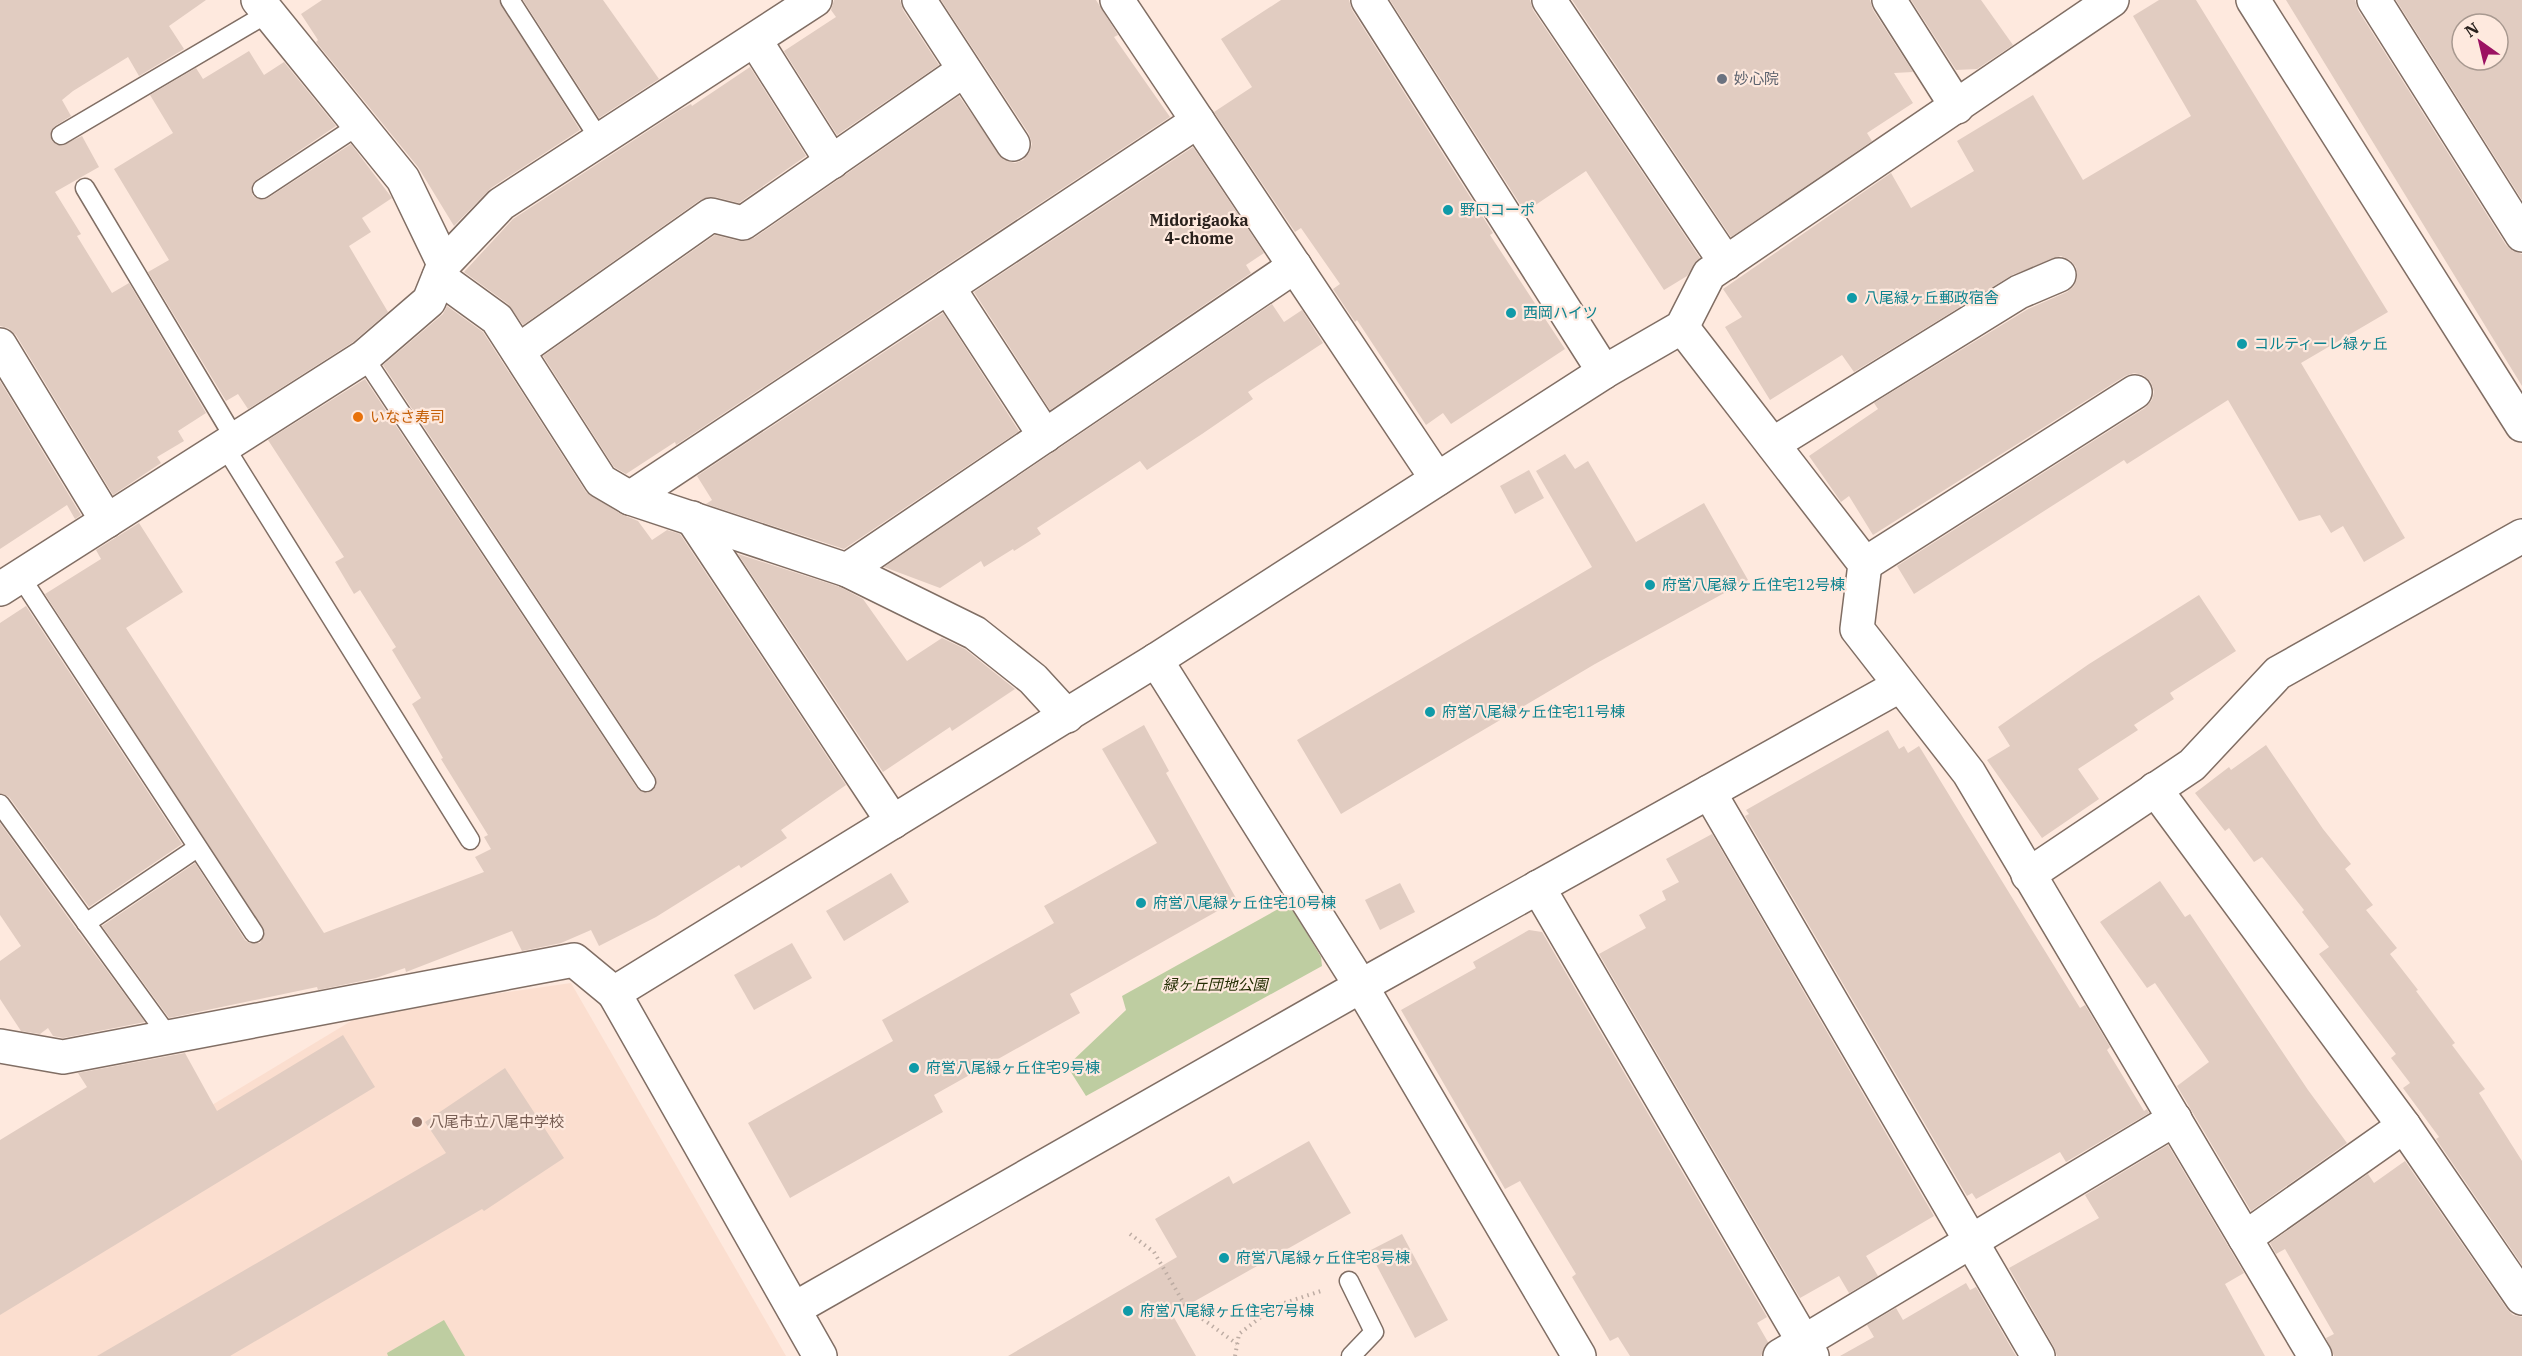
<svg xmlns="http://www.w3.org/2000/svg" width="2522" height="1356" font-family="'IBM Plex Serif','Noto Sans JP',serif">
<style>
.built{fill:#fbdecf}
.green{fill:#becda1}
.building{fill:#e1ccc1;fill-rule:evenodd}
.lines{fill:none;stroke-linecap:round;stroke-linejoin:round}
.lane-casing{stroke:#806e64;stroke-width:21}
.street-casing{stroke:#806e64;stroke-width:36}
.path{stroke:#bdaca3;stroke-width:4;stroke-dasharray:1.5 4.5;stroke-linecap:butt}
.lane{stroke:#fff;stroke-width:18}
.street{stroke:#fff;stroke-width:33}
.worship-dot{fill:#6b7280;stroke:#fee9de;stroke-width:2}
.culture-dot{fill:#0f9aa8;stroke:#fee9de;stroke-width:2}
.food-dot{fill:#e8710a;stroke:#fee9de;stroke-width:2}
.education-dot{fill:#8d6e63;stroke:#fee9de;stroke-width:2}
.labels{text-anchor:middle;stroke-width:4.5;stroke-linejoin:round;paint-order:stroke}
.worship-label{font-size:15px;fill:#5b616d;stroke:#fee9de;text-anchor:start}
.culture-label{font-size:15px;fill:#0d838f;stroke:#fee9de;text-anchor:start}
.food-label{font-size:15px;fill:#c56008;stroke:#fee9de;text-anchor:start}
.park-label{font-size:15px;font-style:italic;fill:#232e03;stroke:#fee9de}
.education-label{font-size:15px;fill:#785e54;stroke:#fee9de;text-anchor:start}
.neighbourhood-label{font-size:16px;font-weight:bold;fill:#28201c;stroke:#fee9de}
</style>
<rect width="100%" height="100%" fill="#fee9de"/>
<!-- built -->
<path class="built" d="M571,983l215,373h-786v-123l366,-221z"/>
<!-- green -->
<g class="green">
<path d="M1289,903l32,54 1,9 -236,130 -19,-30 59,-56 -4,-14z"/>
<path d="M444,1320l21,36h-77l-1,-3z"/>
</g>
<!-- building -->
<g class="building">
<path d="M0,0h206l-37,26 15,23 -45,27 -11,-19 -55,34 -11,9 9,16 -16,10 -5,9 2,6 9,5 21,-10 17,31 -44,25 26,42 -4,2 35,57 17,-10 77,130 -28,18 6,10 -27,16 4,6 -48,32 -97,-160 -8,-7 -8,-2z"/>
<path d="M322,0h177l81,130 -89,58 -37,38 -36,-59 -102,-125 2,-2 -17,-26z"/>
<path d="M523,0h80l56,79 -60,39z"/>
<path d="M834,0h66l3,10 36,55 -102,70 -53,-84 52,-34 -5,-7z"/>
<path d="M941,0h155l22,35 -4,2 56,80 -494,328 -1,-3 -49,32 -12,-7 -71,-111 172,-121 24,6 15,-3 205,-142 45,64 11,3 8,-3 6,-7 3,-9 -3,-10z"/>
<path d="M1281,0h68l3,10 141,223 -3,2 75,114 -114,75 -8,-11 -17,12 -69,-105 -2,2 -22,-33 7,-5 -39,-56 -6,4 -81,-120 38,-25 -31,-48z"/>
<path d="M1390,0h140l3,10 167,248 -13,18 -23,14 -78,-119 -61,41z"/>
<path d="M1572,0h298l3,10 40,62 -19,1 19,30 -46,30 5,8 -141,96z"/>
<path d="M1911,0h70l32,45 -36,24 -21,1z"/>
<path d="M2159,0h37l192,312 -87,51 104,175 -41,24 -21,-36 -12,7 -11,-18 -21,6 -71,-121 -101,64 -3,-4 -210,134 -17,-28 248,-158 7,-8 2,-8 -3,-10 -8,-7 -9,-2 -9,3 -252,159 -24,-39 -8,6 -32,-46 69,-47 -4,-6 154,-94 39,-17 7,-6 3,-8 -1,-11 -6,-7 -9,-4 -49,19 -158,97 -12,-17 -72,45 -45,-73 17,-10 -19,-28 168,-116 20,35 63,-37 -17,-30 76,-46 50,85 108,-64 -58,-100z"/>
<path d="M2286,0h69l3,10 148,235 7,6 9,3v132z"/>
<path d="M2396,0h126v200zM2462,24h36v36h-36z"/>
<path d="M249,51l15,24 20,-13 52,64 -80,54 -5,9 2,7 9,4 6,-2 83,-54 41,54 -30,20 9,14 -22,14 39,66 -35,30 -105,67 -10,-15 -12,7 -78,-129 21,-12 -55,-91 59,-36 -23,-38 46,-27 7,11z"/>
<path d="M750,67l56,89 -67,47 -24,-6 -15,3 -177,125 -15,-21 -44,-32 49,-53 167,-109 11,-6 1,2z"/>
<path d="M1193,147l71,106 -18,12 5,8 -201,137 -76,-118z"/>
<path d="M1272,304l12,18 18,-12 21,33 -75,49 5,7 -51,35 -55,36 -7,-9 -103,67 4,6 -27,17 -1,-2 -29,18 -3,-6 -41,27 -56,-21z"/>
<path d="M447,306l36,26 103,160 35,22 17,7 14,19 15,-10 13,4 166,251 -65,45 6,8 -46,30 -2,-3 -83,52 -57,29 -8,-16 -30,13 -39,8 -10,-20 -106,41 -1,-4 -29,10 -58,12 -1,-3 -148,31 -67,-92 93,-63 50,77 4,3h11l5,-11 -220,-338 56,-35 -5,-9 43,-27 44,69 -57,36 198,305 160,-61 -9,-15 16,-8 -7,-12 4,-2 -47,-76 2,-1 -31,-54 9,-6 -29,-48 4,-3 -36,-57 -6,4 -19,-32 9,-5 -76,-117 97,-61 272,409 10,5 9,-7 -1,-10 -272,-411 60,-51z"/>
<path d="M943,313l76,118 -175,118 -138,-45 6,-4 -15,-24z"/>
<path d="M0,381l81,134 -6,4 -8,-14 -67,44z"/>
<path d="M1565,454l10,15 13,-8 48,81 68,-39 44,77 -153,84 -254,150 -44,-74 295,-173 -56,-96z"/>
<path d="M1529,470l15,28 -29,16 -15,-28z"/>
<path d="M738,554l102,33 23,12 44,62 35,-23 23,11 50,40 -63,42 -2,-4 -67,45z"/>
<path d="M2199,595l37,56 -66,42 4,6 -40,26 4,5 -60,39 21,30 -57,39 -55,-78 23,-14 -12,-19 91,-63z"/>
<path d="M26,606l156,238 -93,63 -80,-110 -9,-4v-170z"/>
<path d="M1144,725l25,46 -3,2 71,127 -167,94 10,19 -146,82 9,17 -153,86 -42,-75 145,-82 -11,-21 172,-97 -10,-17 113,-63 -55,-94z"/>
<path d="M1888,730l11,19 5,-3 4,7 11,-7 161,262 5,-3 25,42 -3,3 37,61 3,-2 2,4 -83,49 -6,-10 -84,47 -4,-6 -5,3 -222,-380 4,-2 -3,-4z"/>
<path d="M2266,745l57,84 28,35 -6,5 28,36 -7,5 31,38 -7,6 28,36 -2,1 39,52 -3,2 33,44 -6,4 43,68v104l-86,-126 3,-2 -36,-49 7,-5 -19,-25 5,-4 -77,-100 10,-7 -27,-35 2,-2 -42,-53 -8,5 -25,-34 -4,3 -30,-38 34,-26 2,3z"/>
<path d="M0,823l77,107 68,92 -82,16 -10,-2 -5,-8 -8,6 -19,-3 -21,-32v-38l21,-15 -21,-31z"/>
<path d="M1712,834l222,382 -68,40 12,20 -29,17 -10,-17 -39,22 -201,-344 47,-26 -7,-13 27,-15 -4,-9 17,-9 -13,-23z"/>
<path d="M891,873l18,29 -65,39 -18,-30z"/>
<path d="M2160,881l25,36 5,-3 118,176 39,53 -96,68 -74,-125 32,-24 -54,-79 -8,5 -47,-66z"/>
<path d="M1400,883l15,29 -35,18 -15,-30z"/>
<path d="M1529,930l13,2 225,385 -10,6 11,19 -7,14h-131l-12,-19 -8,4 -38,-64 4,-3 -56,-93 -15,8 -104,-179 75,-42 -3,-6z"/>
<path d="M792,943l20,35 -58,32 -20,-35z"/>
<path d="M343,1035l32,52 -375,228v-175l87,-53 -9,-14 107,-20 32,58z"/>
<path d="M505,1068l59,90 -80,53 -2,-2 -252,147h-133l349,-203 -21,-31z"/>
<path d="M1309,1141l42,72 -179,101 24,42h-188l169,-99 -22,-38 74,-43 4,8z"/>
<path d="M2168,1145l76,128 -19,11 40,72h-208l-3,-9 -45,-79 90,-50 -14,-23z"/>
<path d="M2405,1161l102,148 6,6 9,2v39h-188l-8,-18 8,-4 -49,-85 -9,5 -6,-11 98,-69 6,9z"/>
<path d="M1402,1234l46,86 -33,18 -46,-87z"/>
<path d="M1966,1283l4,7 6,-3 40,69h-176l34,-19 -7,-12 29,-17 7,12z"/>
</g>
<g class="lines">
<defs>
<g id="lane">
<path d="M510,0l90,140"/>
<path d="M61,135l207,-122"/>
<path d="M85,188l150,251"/>
<path d="M262,189l97,-64"/>
<path d="M364,357l282,425"/>
<path d="M225,447l245,393"/>
<path d="M20,576l234,357"/>
<path d="M0,804l169,233"/>
<path d="M86,923l111,-75"/>
<path d="M1349,1281l25,51 -23,24"/>
</g>
<g id="street">
<path d="M258,0l145,179 41,85"/>
<path d="M919,0l94,144"/>
<path d="M1117,0l320,479"/>
<path d="M1368,0l236,372"/>
<path d="M1549,0l177,263"/>
<path d="M1889,0l68,107"/>
<path d="M2253,0l269,425"/>
<path d="M2374,0l148,235"/>
<path d="M755,40l77,122"/>
<path d="M439,277l58,42 104,162 29,17 217,72 128,63 58,46 34,37"/>
<path d="M948,287l97,149"/>
<path d="M1682,327l183,237 -8,65 112,144 346,583"/>
<path d="M0,345l107,176"/>
<path d="M518,351l193,-136 32,8 221,-153"/>
<path d="M1773,444l246,-152 40,-17"/>
<path d="M630,498l568,-377"/>
<path d="M692,518l201,304"/>
<path d="M1865,564l270,-172"/>
<path d="M847,570l448,-304"/>
<path d="M0,589l364,-232 65,-56 15,-37 57,-60 314,-204"/>
<path d="M1156,660l205,326 218,370"/>
<path d="M2155,789l249,337 118,172"/>
<path d="M1709,792l329,564"/>
<path d="M2028,875l164,-110 86,-92 244,-137"/>
<path d="M1538,887l274,469"/>
<path d="M0,1046l63,11 511,-97 40,33"/>
<path d="M2245,1238l159,-112"/>
<path d="M794,1309l567,-323 538,-300"/>
<path d="M820,1356l-206,-363 542,-333 448,-288 78,-45 27,-53 403,-274"/>
<path d="M1780,1356l395,-237"/>
</g>
</defs>
<!-- lane casing -->
<use href="#lane" class="lane-casing"/>
<!-- street casing -->
<use href="#street" class="street-casing"/>
<!-- path -->
<g class="path">
<path d="M1130,1234l24,18 32,55 51,37"/>
<path d="M1235,1356l4,-22 36,-28 46,-15"/>
</g>
<!-- lane -->
<use href="#lane" class="lane"/>
<!-- street -->
<use href="#street" class="street"/>
</g>
<!-- markers -->
<circle class="worship-dot" cx="1722" cy="79" r="6"/>
<g class="culture-dot">
<circle cx="1448" cy="210" r="6"/>
<circle cx="1852" cy="298" r="6"/>
<circle cx="1511" cy="313" r="6"/>
<circle cx="2242" cy="344" r="6"/>
<circle cx="1650" cy="585" r="6"/>
<circle cx="1430" cy="712" r="6"/>
<circle cx="1141" cy="903" r="6"/>
<circle cx="914" cy="1068" r="6"/>
<circle cx="1224" cy="1258" r="6"/>
<circle cx="1128" cy="1311" r="6"/>
</g>
<circle class="food-dot" cx="358" cy="417" r="6"/>
<circle class="education-dot" cx="417" cy="1122" r="6"/>
<g class="labels">
<!-- worship labels -->
<g class="worship-label">
<text x="1734" y="84">妙心院</text>
</g>
<!-- culture labels -->
<g class="culture-label">
<text x="1460" y="215">野口コーポ</text>
<text x="1864" y="303">八尾緑ヶ丘郵政宿舎</text>
<text x="1523" y="318">西岡ハイツ</text>
<text x="2254" y="349">コルティーレ緑ヶ丘</text>
<text x="1662" y="590">府営八尾緑ヶ丘住宅12号棟</text>
<text x="1442" y="717">府営八尾緑ヶ丘住宅11号棟</text>
<text x="1153" y="908">府営八尾緑ヶ丘住宅10号棟</text>
<text x="926" y="1073">府営八尾緑ヶ丘住宅9号棟</text>
<text x="1236" y="1263">府営八尾緑ヶ丘住宅8号棟</text>
<text x="1140" y="1316">府営八尾緑ヶ丘住宅7号棟</text>
</g>
<!-- food labels -->
<g class="food-label">
<text x="370" y="422">いなさ寿司</text>
</g>
<!-- park labels -->
<g class="park-label">
<text x="1215" y="990">緑ヶ丘団地公園</text>
</g>
<!-- education labels -->
<g class="education-label">
<text x="429" y="1127">八尾市立八尾中学校</text>
</g>
<!-- neighbourhood labels -->
<g class="neighbourhood-label">
<text x="1199" y="226">Midorigaoka<tspan x="1199" dy="18">4-chome</tspan></text>
</g>
</g>
<!-- north arrow -->
<g transform="translate(2480 42) rotate(326)"><circle r="28" fill="#fee9de" stroke="#a89990" stroke-width="1.5"/>
<path d="M0-4.5L10 22L0 15L-10 22Z" fill="#9b1262"/>
<text y="-9" font-size="16" font-weight="bold" text-anchor="middle" fill="#28201c">N</text>
</g>
</svg>
